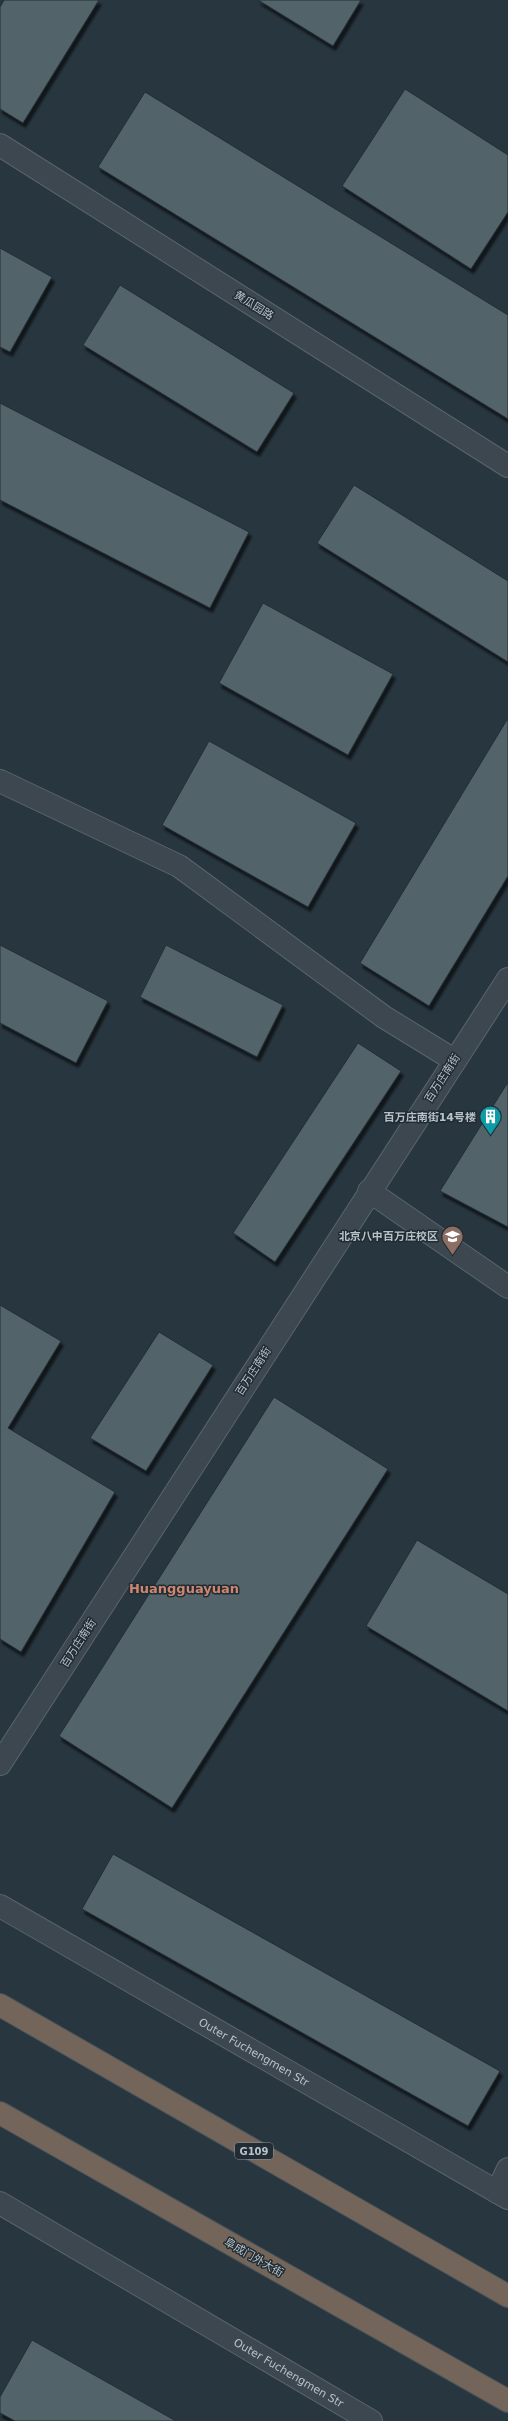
<svg xmlns="http://www.w3.org/2000/svg" width="508" height="2421" font-family="'DejaVu Sans','Noto Sans SC',sans-serif">
<style>
.building{fill:#53636b;stroke:#232e36;filter:url(#shadow)}
.lines{fill:none;stroke-linecap:round;stroke-linejoin:round}
.minor-casing{stroke:#5a656c;stroke-width:24}
.highway-casing{stroke:#475259;stroke-width:24}
.minor{stroke:#3c474f;stroke-width:22}
.highway{stroke:#74655a;stroke-width:22}
.labels{text-anchor:middle;stroke-width:3;stroke-linejoin:round;paint-order:stroke}
.shield{fill:#212c34;stroke:#8b959c;stroke-width:1}
.shield-label{font-size:10px;font-weight:bold;fill:#b8c2c9}
.street-label{font-size:11px;fill:#b8c2c9;stroke:#212c34}
.poi-label{font-size:11px;font-weight:bold;fill:#b8c2c9;stroke:#212c34;text-anchor:end}
.quarter-label{font-size:13px;font-weight:bold;fill:#cd8770;stroke:#212c34}
</style>
<defs>
<filter id="shadow"><feDropShadow dx="2.5" dy="4.5" stdDeviation="1" flood-color="#0009"/></filter>
</defs>
<rect width="100%" height="100%" fill="#28363f"/>
<!-- building -->
<g class="building">
<path d="M4,0h95l-76,123 -23,-14v-102z"/>
<path d="M258,0h103l-28,46z"/>
<path d="M405,89l103,66v57l-37,57 -129,-83z"/>
<path d="M145,92l363,223v104l-410,-252z"/>
<path d="M0,248l52,29 -42,75 -10,-5z"/>
<path d="M120,285l174,108 -37,59 -174,-107z"/>
<path d="M0,403l249,129 -39,76 -210,-108z"/>
<path d="M354,485l154,96v81l-191,-119z"/>
<path d="M263,603l130,71 -45,81 -129,-72z"/>
<path d="M508,718v158l-79,130 -69,-43z"/>
<path d="M209,741l147,82 -48,84 -146,-82z"/>
<path d="M0,945l108,56 -32,62 -76,-40z"/>
<path d="M166,945l117,60 -26,52 -117,-60z"/>
<path d="M358,1043l43,28 -126,191 -42,-29z"/>
<path d="M508,1082v145l-68,-36z"/>
<path d="M0,1305l61,36 -53,87 107,64 -94,160 -21,-13z"/>
<path d="M159,1332l54,33 -67,106 -56,-33z"/>
<path d="M274,1397l114,72 -216,339 -113,-72z"/>
<path d="M417,1540l91,54v117l-142,-85z"/>
<path d="M113,1854l387,217 -32,55 -386,-217z"/>
<path d="M32,2340l144,81h-161l-15,-8v-16z"/>
</g>
<g class="lines">
<defs>
<g id="minor">
<path d="M0,145l508,321"/>
<path d="M0,781l179,85 205,151 70,43"/>
<path d="M369,1191l139,96"/>
<path d="M0,1764l508,-785"/>
<path id="s1" d="M0,1906l508,292"/>
<path d="M497,2192l11,-23"/>
<path id="s2" d="M0,2203l371,218"/>
</g>
<g id="highway">
<path d="M0,2005l508,291"/>
<path d="M0,2113l508,288"/>
</g>
</defs>
<!-- minor casing -->
<use href="#minor" class="minor-casing"/>
<!-- highway casing -->
<use href="#highway" class="highway-casing"/>
<!-- minor -->
<use href="#minor" class="minor"/>
<!-- highway -->
<use href="#highway" class="highway"/>
</g>
<!-- icons -->
<defs>
<symbol id="building-pin" viewBox="-11 -11 22 30"><path d="M0 17L-7.5 6A9.5 9.5 0 1 1 7.5 6Z" fill="#0f9aa8" stroke="#212c34"/><path d="M-4-6H4V6H1V3H-1V6H-4ZM-2.5-4.3h1.7v1.8h-1.7ZM.8-4.3h1.7v1.8H.8ZM-2.5-1h1.7V.8h-1.7ZM.8-1h1.7V.8H.8Z" fill="#fff"/></symbol>
<symbol id="school-pin" viewBox="-11 -11 22 30"><path d="M0 17L-7.5 6A9.5 9.5 0 1 1 7.5 6Z" fill="#8d6e63" stroke="#212c34"/><path d="M0-5L7-2L0 1L-7-2ZM-4 1L0 2.5L4 1V4Q0 6-4 4Z" fill="#fff"/></symbol>
</defs>
<g fill-rule="evenodd">
<use href="#building-pin" x="478" y="1104" width="25" height="34"/>
<use href="#school-pin" x="440" y="1224" width="25" height="34"/>
</g>
<g class="labels">
<!-- shield labels -->
<rect class="shield" x="235" y="2143" width="38" height="16" rx="3"/>
<g class="shield-label">
<text x="254" y="2155">G109</text>
</g>
<!-- street labels -->
<g class="street-label">
<text transform="translate(254 305) rotate(32)" y="4">黄瓜园路</text>
<text transform="translate(442 1078) rotate(-57)" y="4">百万庄南街</text>
<text transform="translate(253 1371) rotate(-57)" y="4">百万庄南街</text>
<text transform="translate(78 1643) rotate(-57)" y="4">百万庄南街</text>
<text dy="4" stroke="none"><textPath href="#s1" startOffset="293">Outer Fuchengmen Str</textPath></text>
<text transform="translate(254 2257) rotate(30)" y="4">阜成门外大街</text>
<text dy="4" stroke="none"><textPath href="#s2" startOffset="335">Outer Fuchengmen Str</textPath></text>
</g>
<!-- poi labels -->
<g class="poi-label">
<text x="476" y="1121">百万庄南街14号楼</text>
<text x="438" y="1240">北京八中百万庄校区</text>
</g>
<!-- quarter labels -->
<g class="quarter-label">
<text x="184" y="1593">Huangguayuan</text>
</g>
</g>
</svg>
